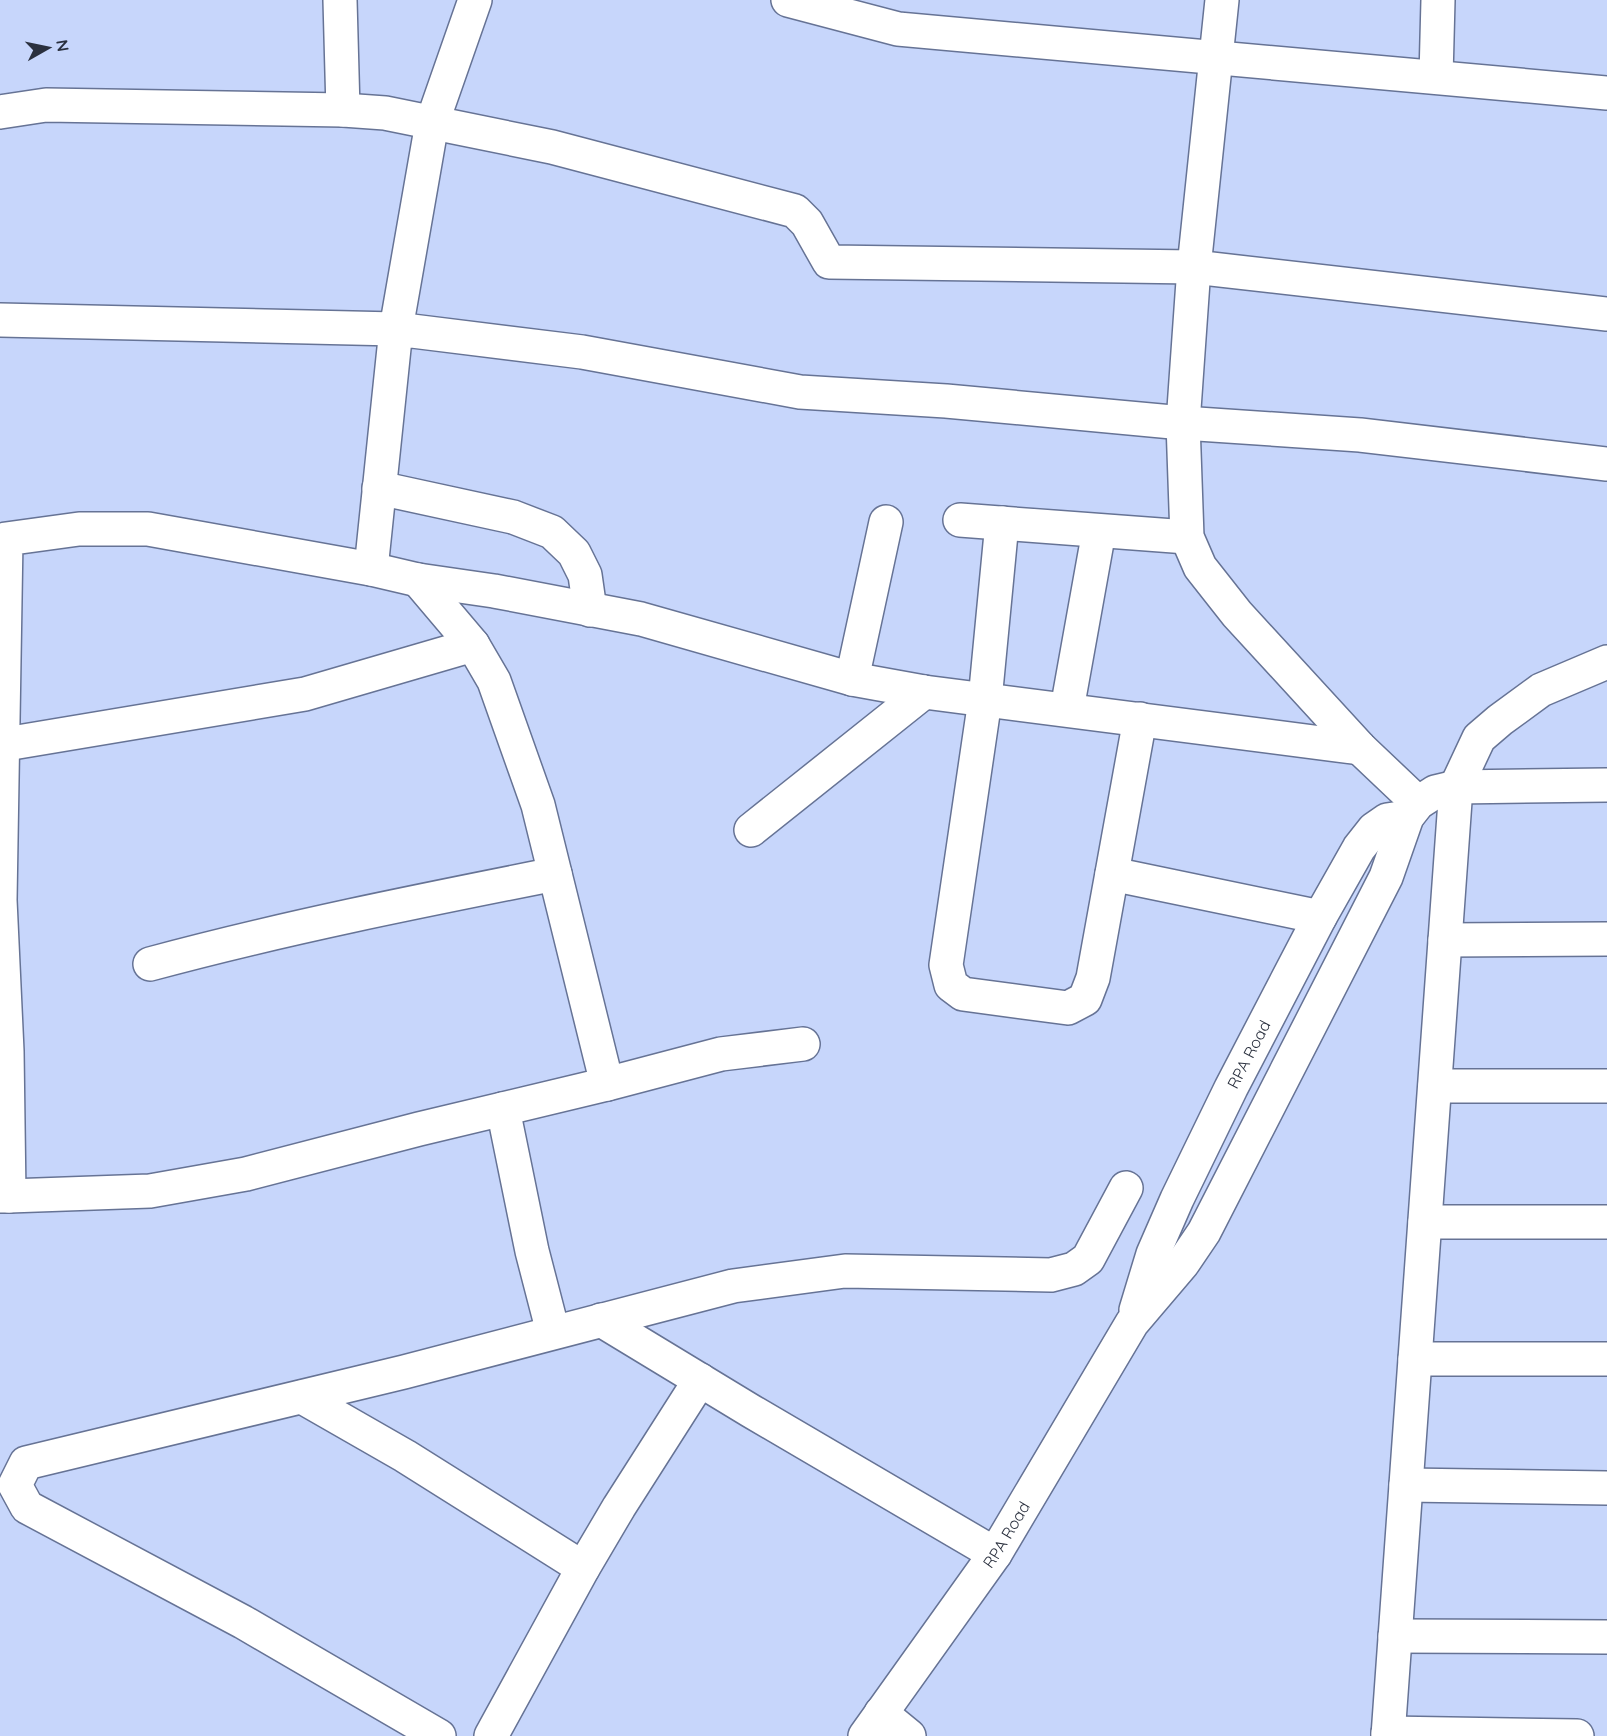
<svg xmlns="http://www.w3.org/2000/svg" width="1607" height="1736" font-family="Quicksand,sans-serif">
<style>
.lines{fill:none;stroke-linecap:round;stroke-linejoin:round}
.minor-casing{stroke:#667395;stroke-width:36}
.minor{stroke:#fff;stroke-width:33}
.labels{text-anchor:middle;stroke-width:5;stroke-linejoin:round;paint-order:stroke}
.street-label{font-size:16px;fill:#2a303e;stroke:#c7d6fb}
</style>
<rect width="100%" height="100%" fill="#c7d6fb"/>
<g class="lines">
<defs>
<g id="minor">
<path d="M340,0l3,110"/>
<path d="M788,0l110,29 709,64"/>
<path d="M1222,0l-28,267 -11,156 4,114 13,30 37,47 123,134 58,55"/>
<path d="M1436,77l2,-77"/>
<path d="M0,112l46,-7 297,5 42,3 167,34 243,64 12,12 22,39 365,5 413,47"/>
<path d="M0,320l396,9 36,-206 43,-123"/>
<path d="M379,488l134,29 39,15 22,21 11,22 5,35"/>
<path d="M960,520l227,17"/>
<path d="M1002,523l-17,177 -39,265 5,20 12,9 105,14 17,-9 8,-21 47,-259"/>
<path d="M371,569l25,-240 186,23 218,40 146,9 237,22 177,12 247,29"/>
<path d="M852,679l34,-157"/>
<path d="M1067,709l32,-178"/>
<path d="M0,745l305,-51 168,-49"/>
<path d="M751,830l173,-138"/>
<path d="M1112,874l208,43"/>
<path d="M1445,940l162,-1"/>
<path d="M150,964c133,-36 269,-63 405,-90"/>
<path d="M607,1084l114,-30 82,-10"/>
<path d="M1435,1086h172"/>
<path d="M503,1109l29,142 21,81"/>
<path d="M0,1196h9l-2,-145 -7,-151 6,-361 73,-10h69l223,40 47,11 76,11 147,28 211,60 72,13 436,56"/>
<path d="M9,1196l141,-5 96,-17 173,-45 188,-45 -69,-279 -44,-124 -21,-36 -55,-65"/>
<path d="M1425,1222h182"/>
<path id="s1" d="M1136,1310l17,-56 24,-55 54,-111 89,-171 39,-69 15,-19 13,-9 20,-3"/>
<path d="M601,1320l150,91 244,143"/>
<path d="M1415,1359h192"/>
<path d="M302,1397l103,59 178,112"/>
<path d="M1406,1485l201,3"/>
<path d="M1395,1636l212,1"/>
<path d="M881,1713l28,23"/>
<path d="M1388,1733l189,3"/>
<path d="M439,1736l-196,-114 -216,-115 -12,-22 11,-22 378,-91 329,-86 112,-15 206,4 23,-6 14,-10 38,-71"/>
<path d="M491,1736l92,-168 36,-61 81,-127"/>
<path id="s2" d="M865,1736l130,-182 137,-231 51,-60 21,-31 182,-355 21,-60 11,-14 17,-11 21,-5 151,-2"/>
<path d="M1388,1736l68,-949 23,-49 21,-18 41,-30 66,-28"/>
</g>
</defs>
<!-- minor casing -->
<use href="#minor" class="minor-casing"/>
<!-- minor -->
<use href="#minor" class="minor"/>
</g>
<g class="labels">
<!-- street labels -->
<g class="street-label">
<text dy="6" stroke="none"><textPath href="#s1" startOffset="280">RPA Road</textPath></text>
<text dy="6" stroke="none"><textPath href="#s2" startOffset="246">RPA Road</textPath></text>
</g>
</g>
<!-- north arrow -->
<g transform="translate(48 48) rotate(81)" stroke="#c7d6fb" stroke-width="4.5" paint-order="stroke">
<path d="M0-4.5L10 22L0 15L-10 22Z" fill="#2a303e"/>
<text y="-9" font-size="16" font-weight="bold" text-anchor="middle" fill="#2a303e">N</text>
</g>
</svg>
